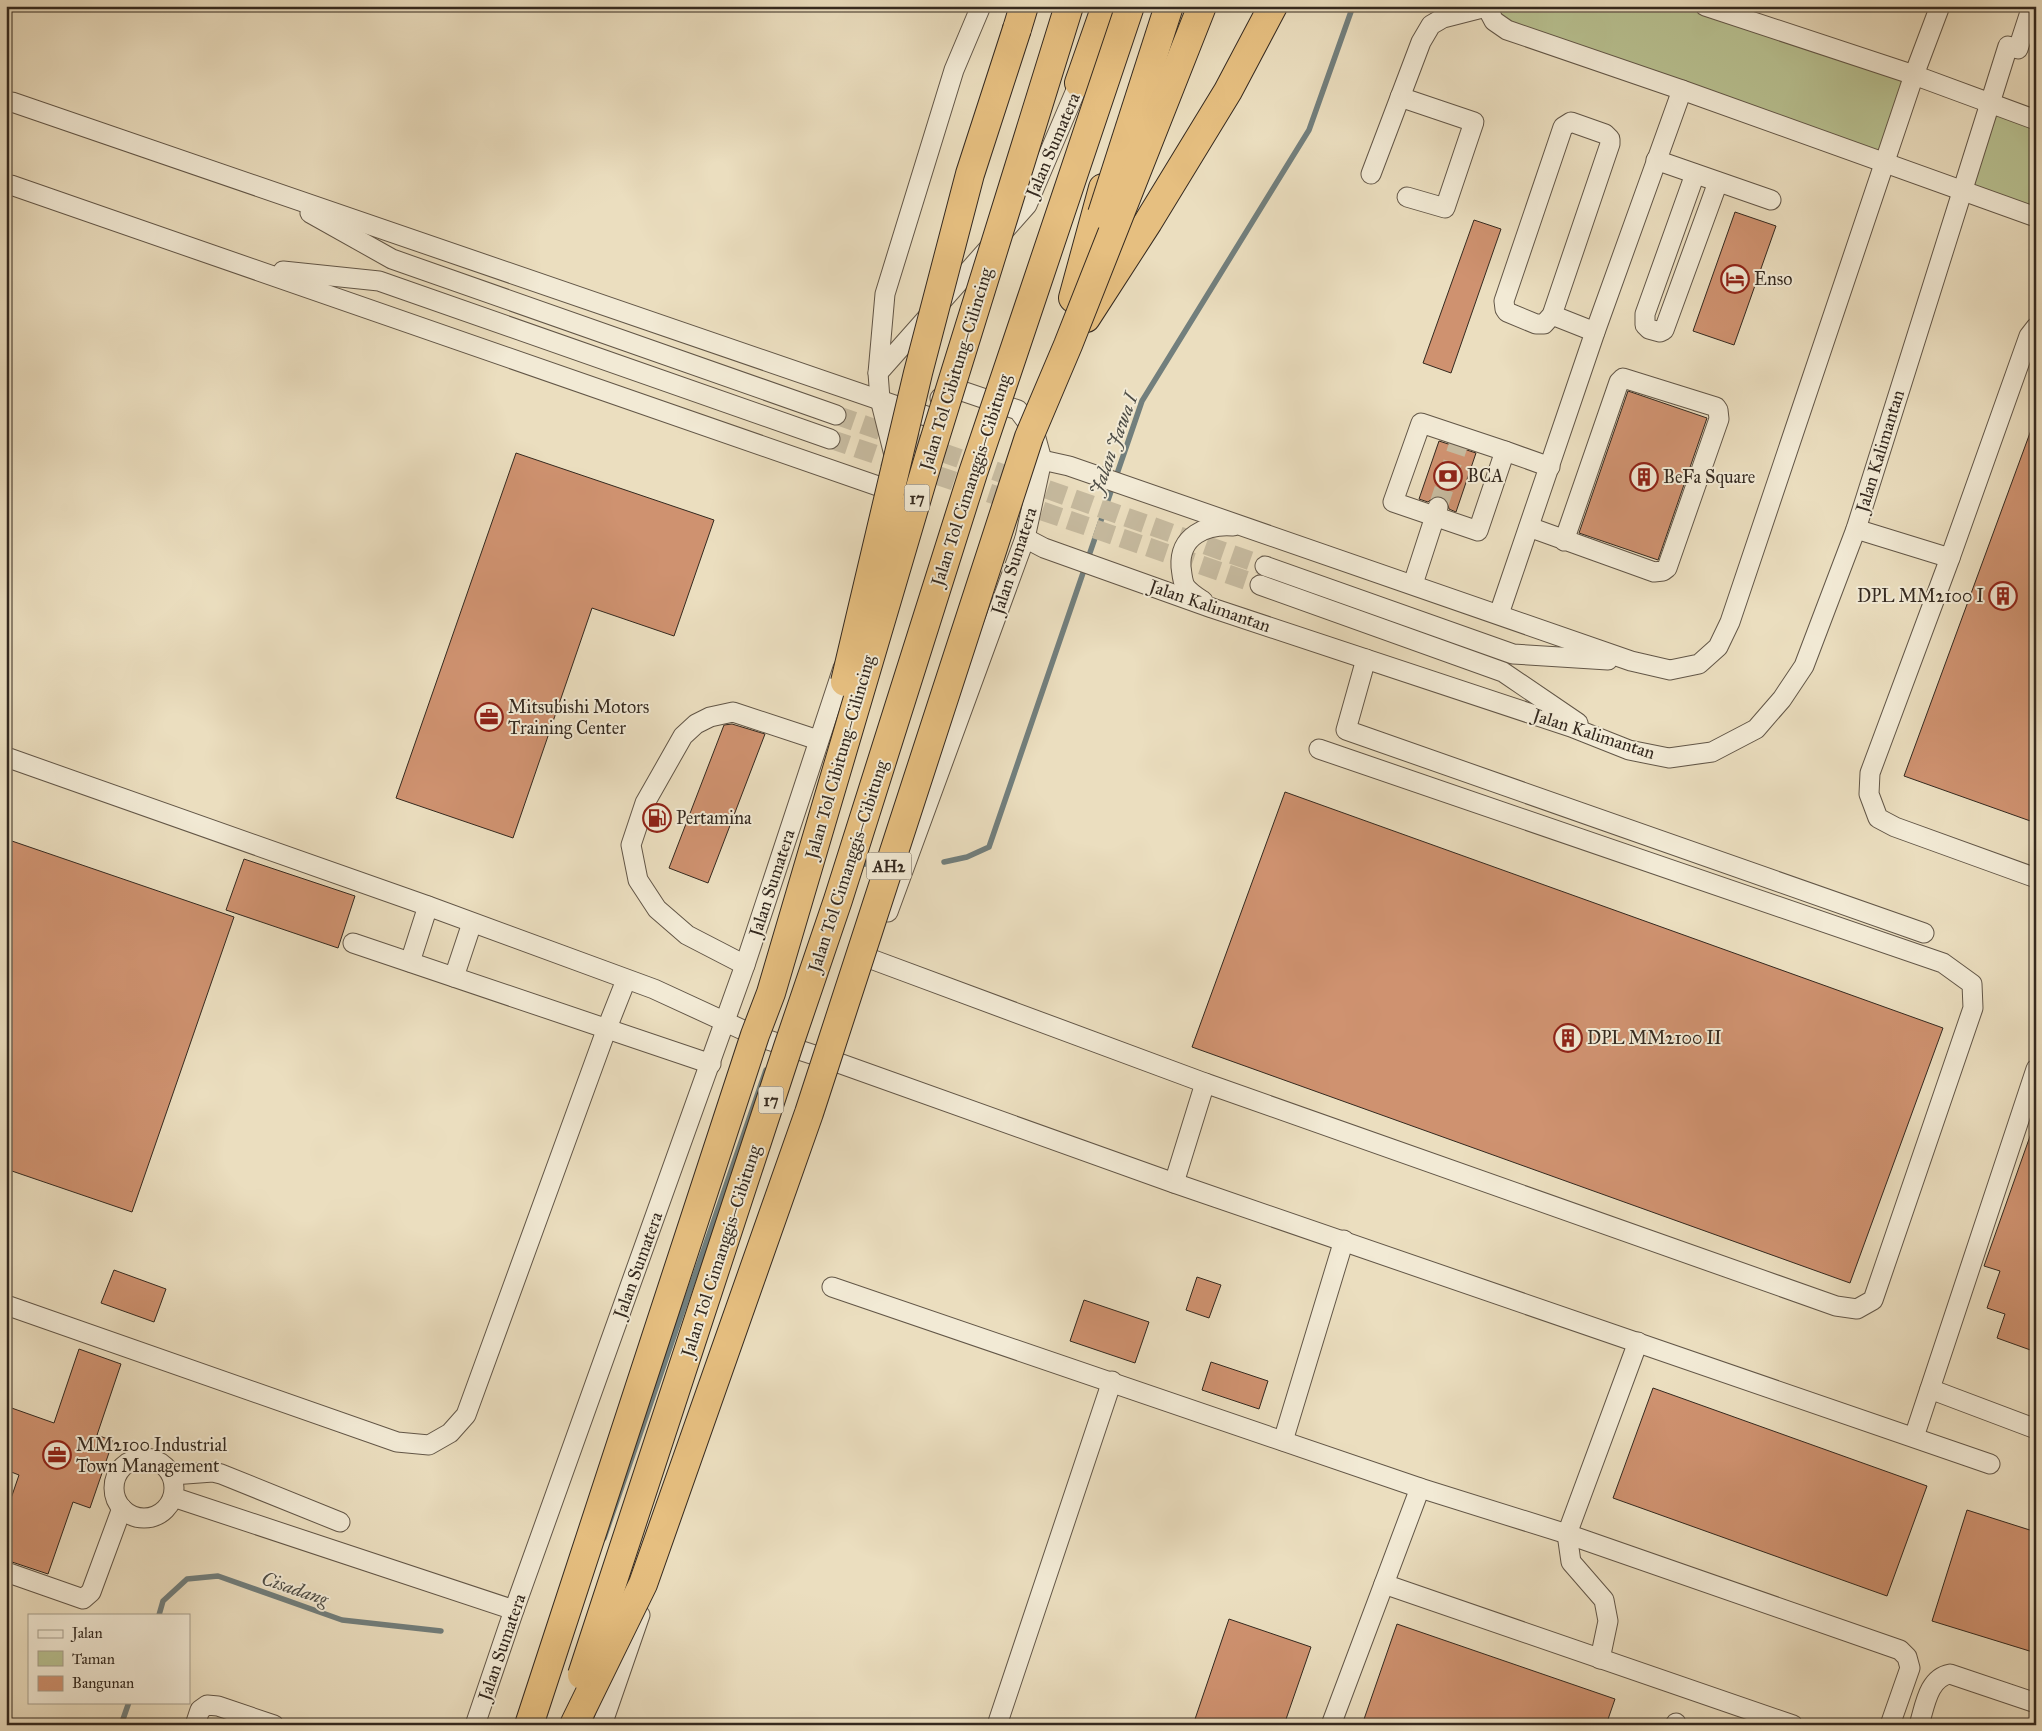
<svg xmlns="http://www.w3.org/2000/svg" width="2042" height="1731" font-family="'IM FELL Great Primer',serif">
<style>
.green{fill:#b8c191;stroke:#767558}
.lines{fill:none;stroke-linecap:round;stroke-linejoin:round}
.stream{stroke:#727f7d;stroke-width:5.5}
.building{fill:#cf9270;stroke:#34291f}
.minor-tunnel{stroke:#c6ba9f;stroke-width:19;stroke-dasharray:19 9;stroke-linecap:butt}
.minor-casing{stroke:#625647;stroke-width:21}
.highway-casing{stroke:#34291f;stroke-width:30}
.minor{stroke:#f2ead5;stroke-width:19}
.highway{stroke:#e6bf80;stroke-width:28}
.highway-bridge-casing{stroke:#34291f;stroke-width:30;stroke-linecap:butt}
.highway-bridge{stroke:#e6bf80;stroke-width:28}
.labels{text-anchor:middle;stroke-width:4;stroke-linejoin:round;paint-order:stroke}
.shield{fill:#f2ead5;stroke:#6d6356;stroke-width:1}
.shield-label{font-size:16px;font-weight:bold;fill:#34291f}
.street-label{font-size:18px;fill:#34291f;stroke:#f2ead5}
.poi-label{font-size:18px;fill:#34291f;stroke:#f2ead5;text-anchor:start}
.water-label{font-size:19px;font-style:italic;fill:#4e4d46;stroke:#f2ead5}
</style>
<rect width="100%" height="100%" fill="#ebdebf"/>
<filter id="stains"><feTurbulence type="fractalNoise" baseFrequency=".004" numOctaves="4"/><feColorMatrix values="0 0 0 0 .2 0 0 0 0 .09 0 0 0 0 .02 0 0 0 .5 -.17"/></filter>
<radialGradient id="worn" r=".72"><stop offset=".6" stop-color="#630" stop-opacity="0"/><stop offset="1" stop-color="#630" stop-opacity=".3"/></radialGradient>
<!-- green -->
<g class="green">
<path d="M1486,6h219l209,69 -30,89 -377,-134z"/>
<path d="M1991,103l45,17v97l-74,-26z"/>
</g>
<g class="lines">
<!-- stream -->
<g class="stream">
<path d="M944,862l23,-5 22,-10 153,-446 167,-271 44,-124"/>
<path d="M857,865l25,-3"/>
<path d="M604,1538l162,-468"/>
<path d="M159,1615l4,-14 24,-22 31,-3 124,44 99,11"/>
<path d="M121,1725l8,-23"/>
</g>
</g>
<!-- building -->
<g class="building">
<path d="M1735,212l41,14 -42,119 -41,-14z"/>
<path d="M1474,220l27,9 -50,144 -28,-10z"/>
<path d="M1628,391l79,27 -49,142 -79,-27z"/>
<path d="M2034,422h2v401l-132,-47z"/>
<path d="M1439,441l37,12 -20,59 -7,-3 -2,-9 -5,-3 -7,-1 -7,6 -9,-3z"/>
<path d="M516,453l198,67 -40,116 -82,-28 -79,230 -117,-40z"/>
<path d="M732,724l33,10 -57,149 -39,-15 55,-143z"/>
<path d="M1285,792l658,236 -93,255 -658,-236z"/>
<path d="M6,839l228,78 -102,295 -126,-43z"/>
<path d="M244,859l111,37 -17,52 -112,-38z"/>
<path d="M2034,1125l2,1v226l-39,-14 8,-24 -18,-6 13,-37 -16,-5z"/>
<path d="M114,1270l52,19 -12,33 -53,-19z"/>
<path d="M1197,1277l24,8 -12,33 -23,-8z"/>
<path d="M1084,1300l65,22 -14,41 -65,-22z"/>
<path d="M79,1349l42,15 -24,71 16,6 -23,67 -17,-6 -25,72 -42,-14v-47l13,-38 -13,-5v-64l48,17z"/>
<path d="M1211,1362l57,19 -9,28 -57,-19z"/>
<path d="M1653,1388l274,98 -40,110 -274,-98z"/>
<path d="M1967,1510l69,22v121l-104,-32z"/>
<path d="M1229,1619l82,28 -27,78h-91z"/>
<path d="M1397,1624l218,75 -9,26h-244z"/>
</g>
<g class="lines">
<!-- minor-tunnel -->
<g class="minor-tunnel">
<path d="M836,415l429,151"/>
<path d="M830,439l430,146"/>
<path d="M1438,507l20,-61"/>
</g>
<defs>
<g id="minor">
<path d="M1486,6l8,15 13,9 175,60 354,127"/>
<path d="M1705,6l209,69 122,45"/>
<path d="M1400,97l74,25 -29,86 -38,-11"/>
<path d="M12,102l920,316"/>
<path d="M1571,122l34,12 5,5v5l-58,171 -8,9h-8l-29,-12 -2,-3 -1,-8 59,-174z"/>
<path d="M1656,160l115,40"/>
<path d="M1371,174l50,-132 10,-17 12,-7 43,-11"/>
<path d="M1695,174l-50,140v11l4,4 11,3 4,-2 54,-148"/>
<path d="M11,185l890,309"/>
<path d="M310,213l82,46 444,156"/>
<path d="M283,271l96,10 451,158"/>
<path d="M1552,315l43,17"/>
<path d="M878,373l149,-168 52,-122"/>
<path d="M940,398l22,-7 56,19 16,21"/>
<path d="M1421,423l84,28 -27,80 -85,-29z"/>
<path d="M1505,451l45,16"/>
<path d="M895,459l-15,-60 -2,-26 7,-79 69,-224 27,-64"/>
<path d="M1042,460l27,6 562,195 39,9 29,-6 19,-17 12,-25 184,-547 26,-69"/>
<path d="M1529,527l125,45 9,-1 4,-3 52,-149 -1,-9 -2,-3 -93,-29 -4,4 -55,159"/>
<path d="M1856,529l94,29 79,-222 7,-9"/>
<path d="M1025,538l19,10 168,60 359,119 58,23 40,8 43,-6 44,-23 26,-30 22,-33 52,-137 152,-483 10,3 14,-43"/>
<path d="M1950,558l-80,215 -1,21 9,24 17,9 141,51"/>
<path d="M1265,566l248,88 95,6"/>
<path d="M1413,584l25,-77"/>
<path d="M1260,585l243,87 75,51"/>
<path d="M1203,601c-6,-4 -14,-9 -18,-15 -3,-6 -3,-13 -4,-19 -2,-31 25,-43 52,-41"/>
<path d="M1499,614l96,-282 87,-242"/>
<path d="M1366,659l-20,71 578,203"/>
<path d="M6,757l422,149 226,83 102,47 77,25 341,122 816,281"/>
<path d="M888,912l137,-374 17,-78 -8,-29 1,-6"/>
<path d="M353,943l358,121"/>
<path d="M871,959l334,124 -31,100"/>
<path d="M410,962l18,-56"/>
<path d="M745,965l-58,-30 -30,-26 -19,-29 -7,-35 14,-42 38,-67 13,-12 14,-7 23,-5 85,28"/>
<path d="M454,977l18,-54"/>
<path d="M1205,1083l631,223 21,3 16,-9 100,-292 -1,-24 -29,-21 -624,-214"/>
<path d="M832,1287l588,201 147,46 333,116 7,7 3,11 -20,57"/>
<path d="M6,1305l391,137 32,3 21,-12 16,-18 141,-387 19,-48"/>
<path d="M1930,1389l106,40"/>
<path d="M1914,1437l122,-368"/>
<path d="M1283,1441l61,-201"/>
<circle cx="144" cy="1488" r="30"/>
<path d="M172,1475l41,-3 8,2 119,48"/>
<path d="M173,1497l341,113"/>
<path d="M6,1572l77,27 8,-7 31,-84"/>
<path d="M1384,1584l409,141"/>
<path d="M1600,1659l8,-38 -4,-21 -33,-38 -4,-28 71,-192"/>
<path d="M195,1725l5,-15 7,-5 11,1 56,19"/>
<path d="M475,1725l39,-115 231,-645 98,-297"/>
<path d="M602,1725l38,-110"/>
<path d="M997,1725l115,-344"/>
<path d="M1331,1725l89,-237"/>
<path d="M1675,1725l1,-2"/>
<path d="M1919,1725c6,-19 9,-47 31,-51l86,29"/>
</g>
<g id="highway">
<path d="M1017,29l7,-23"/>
<path d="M1079,83l27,-77"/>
<path d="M1073,298l30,-110"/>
<path d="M1086,318l62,-96 80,-131 45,-85"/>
</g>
</defs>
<!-- minor casing -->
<use href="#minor" class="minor-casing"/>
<!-- highway casing -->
<use href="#highway" class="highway-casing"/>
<!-- minor -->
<use href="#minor" class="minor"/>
<!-- highway -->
<use href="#highway" class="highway"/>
<defs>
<g id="highway-bridge">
<path d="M1102,214l67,-208"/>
<path d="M845,682l73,-309 52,-199 47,-145"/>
<path d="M582,1675l206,-628 50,-147 135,-427 157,-467"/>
<path d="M529,1725l226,-690 16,-42 159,-539 139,-448"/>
<path d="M574,1725l69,-141 166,-471 220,-676 39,-92 134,-339"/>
</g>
</defs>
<!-- highway-bridge casing -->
<use href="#highway-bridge" class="highway-bridge-casing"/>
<!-- highway-bridge -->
<use href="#highway-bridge" class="highway-bridge"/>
</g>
<!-- icons -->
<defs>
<symbol id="hotel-ring" viewBox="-11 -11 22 22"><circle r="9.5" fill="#f2ead5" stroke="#8f2418" stroke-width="1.5"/><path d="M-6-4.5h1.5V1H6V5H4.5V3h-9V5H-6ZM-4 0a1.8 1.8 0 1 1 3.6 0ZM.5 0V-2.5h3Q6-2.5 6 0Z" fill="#8f2418"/></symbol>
<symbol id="bank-ring" viewBox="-11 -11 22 22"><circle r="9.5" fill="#f2ead5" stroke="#8f2418" stroke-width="1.5"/><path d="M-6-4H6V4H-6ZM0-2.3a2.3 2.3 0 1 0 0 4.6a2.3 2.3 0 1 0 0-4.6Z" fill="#8f2418"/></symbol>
<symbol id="building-ring" viewBox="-11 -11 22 22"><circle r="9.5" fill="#f2ead5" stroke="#8f2418" stroke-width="1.5"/><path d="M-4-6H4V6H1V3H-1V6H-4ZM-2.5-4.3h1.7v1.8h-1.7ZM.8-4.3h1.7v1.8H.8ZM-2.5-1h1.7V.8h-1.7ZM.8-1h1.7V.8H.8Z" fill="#8f2418"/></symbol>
<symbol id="office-ring" viewBox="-11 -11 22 22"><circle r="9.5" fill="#f2ead5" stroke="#8f2418" stroke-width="1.5"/><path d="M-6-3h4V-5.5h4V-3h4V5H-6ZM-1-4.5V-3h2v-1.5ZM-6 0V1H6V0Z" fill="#8f2418"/></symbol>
<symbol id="fuel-ring" viewBox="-11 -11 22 22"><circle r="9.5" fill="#f2ead5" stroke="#8f2418" stroke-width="1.5"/><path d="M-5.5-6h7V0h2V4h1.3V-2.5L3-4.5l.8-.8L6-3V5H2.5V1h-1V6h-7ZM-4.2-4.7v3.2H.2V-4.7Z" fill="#8f2418"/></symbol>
</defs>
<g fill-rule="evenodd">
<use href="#hotel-ring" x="1719" y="263" width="32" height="32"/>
<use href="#bank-ring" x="1432" y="460" width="32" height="32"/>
<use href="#building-ring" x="1628" y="461" width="32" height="32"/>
<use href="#building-ring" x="1987" y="580" width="32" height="32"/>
<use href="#office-ring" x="473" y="701" width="32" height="32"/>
<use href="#fuel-ring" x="641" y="802" width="32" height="32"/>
<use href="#building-ring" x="1552" y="1022" width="32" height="32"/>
<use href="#office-ring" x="41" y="1439" width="32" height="32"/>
</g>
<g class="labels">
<!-- shield labels -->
<g class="shield">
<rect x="904.5" y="484.5" width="25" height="27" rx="4"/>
<rect x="866.5" y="852.5" width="45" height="27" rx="4"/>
<rect x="758.5" y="1086.5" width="25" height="27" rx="4"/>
</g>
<g class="shield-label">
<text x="917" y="504">17</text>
<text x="889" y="872">AH2</text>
<text x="771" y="1106">17</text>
</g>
<!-- street labels -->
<g class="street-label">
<text transform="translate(1053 145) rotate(-67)" y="6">Jalan Sumatera</text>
<text transform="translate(956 369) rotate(-73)" y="6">Jalan Tol Cibitung–Cilincing</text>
<text transform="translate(1880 451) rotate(-73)" y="6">Jalan Kalimantan</text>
<text transform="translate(971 480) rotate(-72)" y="6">Jalan Tol Cimanggis–Cibitung</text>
<text transform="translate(1014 561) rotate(-72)" y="6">Jalan Sumatera</text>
<text transform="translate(1210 606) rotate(19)" y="6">Jalan Kalimantan</text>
<text transform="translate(1594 734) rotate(18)" y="6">Jalan Kalimantan</text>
<text transform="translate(840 757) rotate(-74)" y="6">Jalan Tol Cibitung–Cilincing</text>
<text transform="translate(848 866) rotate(-72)" y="6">Jalan Tol Cimanggis–Cibitung</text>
<text transform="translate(772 883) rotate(-72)" y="6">Jalan Sumatera</text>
<text transform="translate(721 1251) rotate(-72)" y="6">Jalan Tol Cimanggis–Cibitung</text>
<text transform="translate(638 1265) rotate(-70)" y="6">Jalan Sumatera</text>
<text transform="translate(502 1647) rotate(-71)" y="6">Jalan Sumatera</text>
</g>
<!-- poi labels -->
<g class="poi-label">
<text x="1754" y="285">Enso</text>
<text x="1467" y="482">BCA</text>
<text x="1663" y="483">BeFa Square</text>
<text x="1984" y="602" text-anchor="end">DPL MM2100 I</text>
<text x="508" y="713">Mitsubishi Motors<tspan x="508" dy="21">Training Center</tspan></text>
<text x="676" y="824">Pertamina</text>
<text x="1587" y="1044">DPL MM2100 II</text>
<text x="76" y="1451">MM2100 Industrial<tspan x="76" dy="21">Town Management</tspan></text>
</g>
<!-- water labels -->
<g class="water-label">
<text transform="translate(1113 444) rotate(-70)" y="7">Jalan Jawa I</text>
<text transform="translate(295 1588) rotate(19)" y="7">Cisadang</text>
</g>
</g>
<!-- margin -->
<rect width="2042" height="1731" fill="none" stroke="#ebdebf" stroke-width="25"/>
<rect x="8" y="8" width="2027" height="1716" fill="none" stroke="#34291f" stroke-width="2.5"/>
<rect x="12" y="12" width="2017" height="1706" fill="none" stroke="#34291f"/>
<!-- legend -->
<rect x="28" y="1614" width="162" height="90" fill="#f2ead5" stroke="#a69d8c"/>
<rect x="38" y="1630" width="25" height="8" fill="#f2ead5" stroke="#a69d8c"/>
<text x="72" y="1638" font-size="15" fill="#34291f">Jalan</text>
<rect x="38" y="1651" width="25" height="15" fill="#b8c191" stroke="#a69d8c"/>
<text x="72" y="1664" font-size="15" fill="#34291f">Taman</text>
<rect x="38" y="1676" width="25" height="15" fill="#cf9270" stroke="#a69d8c"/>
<text x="72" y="1688" font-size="15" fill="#34291f">Bangunan</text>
<rect width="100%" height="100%" filter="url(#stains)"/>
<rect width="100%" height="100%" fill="url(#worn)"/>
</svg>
